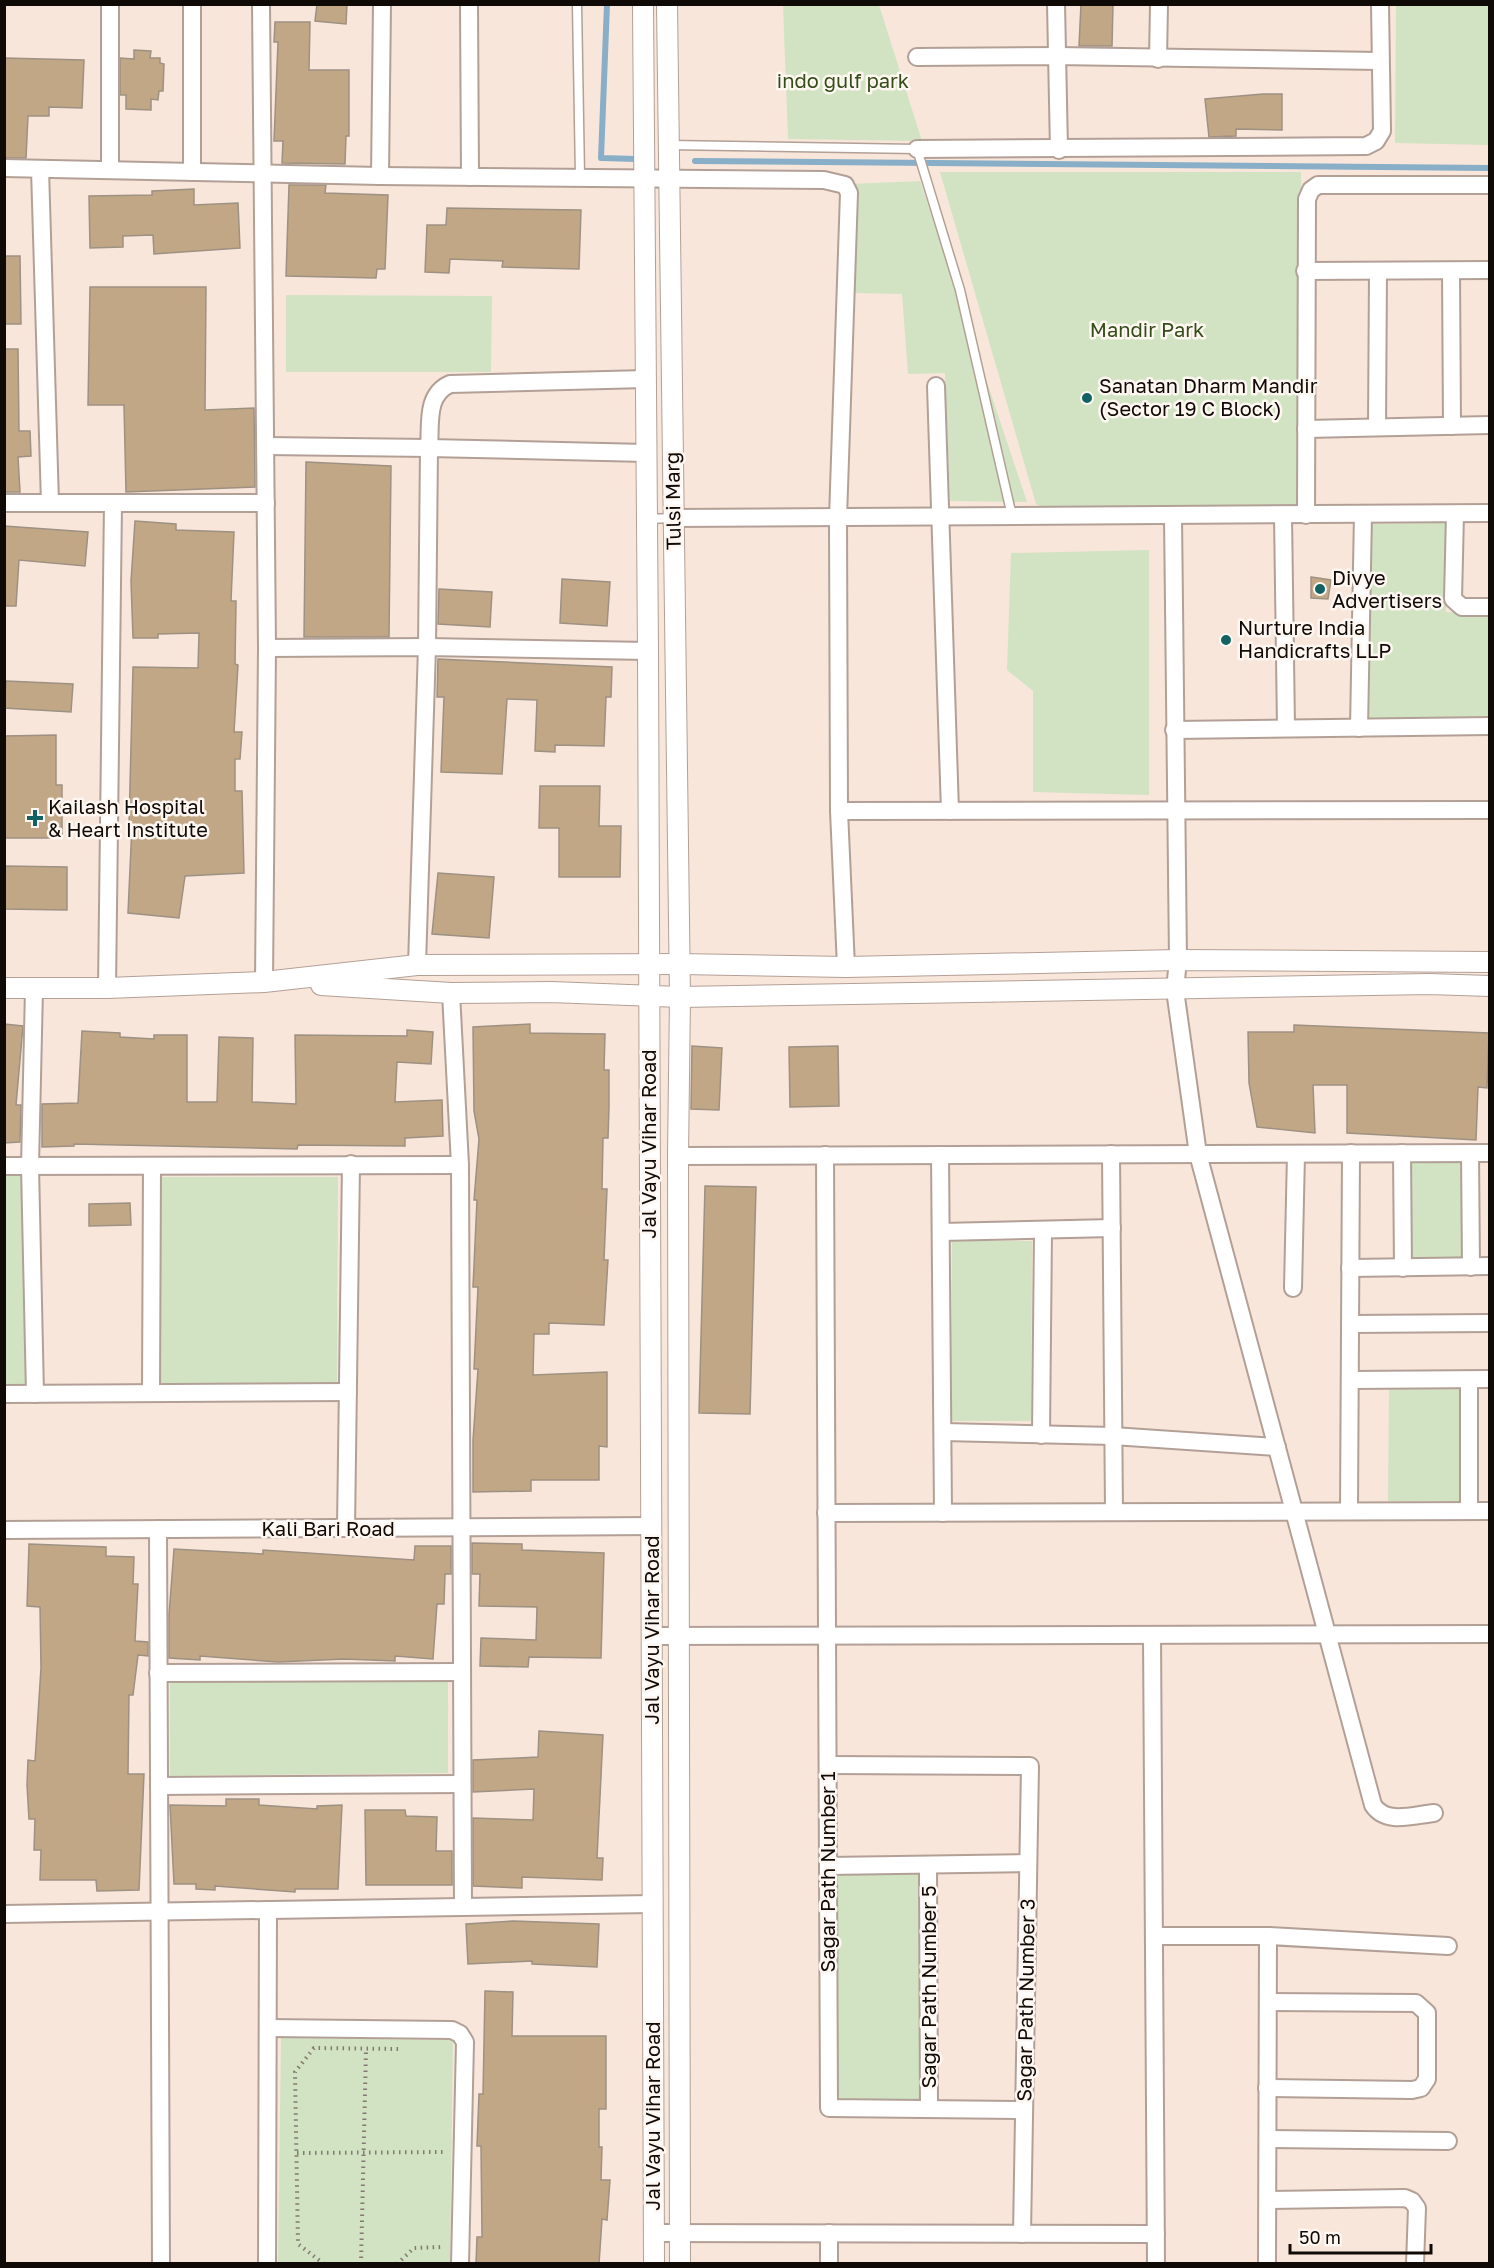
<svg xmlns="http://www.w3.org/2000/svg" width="1494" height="2268" font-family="'Golos Text',sans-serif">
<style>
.green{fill:#d1e3c2}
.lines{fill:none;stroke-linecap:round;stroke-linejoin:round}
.stream{stroke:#88afc7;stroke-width:6}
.building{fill:#c2a786;stroke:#9d9182;stroke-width:1.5}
.service-casing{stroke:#b2a096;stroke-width:11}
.minor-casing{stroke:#b2a096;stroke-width:20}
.tertiary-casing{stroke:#b2a096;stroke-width:22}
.path{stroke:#857972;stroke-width:4;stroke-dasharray:1.5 4.5;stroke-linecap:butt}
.service{stroke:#fff;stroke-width:8}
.minor{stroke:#fff;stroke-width:16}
.tertiary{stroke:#fff;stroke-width:20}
.poi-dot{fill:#126264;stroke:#fdf6f1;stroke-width:2}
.labels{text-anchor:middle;stroke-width:5;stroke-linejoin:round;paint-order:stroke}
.park-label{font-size:20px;fill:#344d18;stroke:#fdf6f1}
.poi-label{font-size:20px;fill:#100a07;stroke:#fdf6f1;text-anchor:start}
.street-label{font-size:20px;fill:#100a07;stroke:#fdf6f1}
</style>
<rect width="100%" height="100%" fill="#f9e6db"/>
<!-- green -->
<g class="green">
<path d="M783,5h96l43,136 -134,-2z"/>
<path d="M1396,5h93v140l-94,-2z"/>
<path d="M940,172h361l5,343h-247l-23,-11z"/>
<path d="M920,181l107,321 -77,-1 -5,-128 -37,1 -6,-80 -47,-1 -4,-109z"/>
<path d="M286,295l206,1 -1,76h-205z"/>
<path d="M1446,523v89l43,2v102l-120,3 2,-195z"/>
<path d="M1149,550v245l-116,-3v-101l-26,-21 4,-117z"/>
<path d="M1463,1160l1,98h-54v-97z"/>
<path d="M4,1175h20l1,209h-20z"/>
<path d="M155,1177h183l-1,207 -183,-1z"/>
<path d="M952,1241h80l-1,180h-80z"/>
<path d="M1389,1387h73v114h-74z"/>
<path d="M448,1679v94l-278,3v-94z"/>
<path d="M836,1874h85v225h-86z"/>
<path d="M281,2038l172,2 -3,223h-172z"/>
</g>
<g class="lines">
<!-- stream -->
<g class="stream">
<path d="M607,4l-6,154 36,1"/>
<path d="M695,161l795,7"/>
</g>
</g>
<!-- building -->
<g class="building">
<path d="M317,4h30l-1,20 -31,-3z"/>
<path d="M1081,4h32l-1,42h-33z"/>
<path d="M275,22h35l-1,48h40v66h-3l-1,28 -63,-1 1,-22h-9l4,-99h-4z"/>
<path d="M134,50l17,1 -1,7h10v5l4,1 -1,27h-4l-1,9 -7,-1v11l-25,-1v-14h-6v-37l14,1z"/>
<path d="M4,58l80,2 -2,48 -33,-1v9h-21l-2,42h-22z"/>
<path d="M1263,94h19v36l-46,-1v7l-27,1 -4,-38z"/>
<path d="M289,185h37l-1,8 63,2 -3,74h-8l-1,9 -90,-2z"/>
<path d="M194,189v16l44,-2 2,45 -86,6 -1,-19 -30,1v11l-33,1 -1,-52 63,-1v-4z"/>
<path d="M447,208l134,2 -2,59 -77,-2 1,-6 -53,-2 -1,14 -24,-1 2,-47h19z"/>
<path d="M4,256h16l1,68h-17z"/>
<path d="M90,287h116l-1,123 49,-2 1,79 -129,5 -2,-87h-36z"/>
<path d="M4,349h14l1,82h11l1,25 -13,1 2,35h-16z"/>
<path d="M306,462l85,4 -2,171h-85z"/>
<path d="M135,521l41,3v6l58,2 -3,69h5l-1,63 3,1 -4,67h8l-2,27h-5v32h7l2,82 -59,3 -6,42 -51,-5 4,-88h-3l4,-158 65,1 1,-35 -41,1v4h-25l-2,-57z"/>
<path d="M4,526l84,6 -3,34 -66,-6 -3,46h-12z"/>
<path d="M1311,577l20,3 -3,19 -17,-1z"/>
<path d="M562,579l48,3 -3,44 -47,-3z"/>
<path d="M439,589l53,3 -2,35 -52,-3z"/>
<path d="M438,659l174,8 -1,30h-5l-2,49 -49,-1v7l-20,-1 2,-51 -30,-1 -5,75 -61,-2 3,-75h-7z"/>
<path d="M6,681l67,3 -2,28 -67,-4z"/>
<path d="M56,735v50h6v53h-58v-102z"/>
<path d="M540,786h60l-1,40h22l-1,51h-61v-49h-20z"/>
<path d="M4,866l63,1v43l-63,-1z"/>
<path d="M438,873l56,4 -5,61 -57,-4z"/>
<path d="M4,1024l19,2 -7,79h5l-1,37 -16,1z"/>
<path d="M530,1024v9l75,1 -1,36h5v37l-1,31h-5l-1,51h5l-3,71h4l-4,65 -55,-2v11h-15l-1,41 74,-3v75l-8,-1v34h-68v11l-58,1v-52l5,-71h-4l4,-82h-5l4,-87h-3l5,-61 -5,-28 -1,-84z"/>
<path d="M1294,1025l195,8 -2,55 -9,-1 -2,53 -129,-7v-48h-34l2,48 -58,-6 -8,-44 -1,-51h46z"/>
<path d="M407,1030l26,2 -2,32 -34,-2 -2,40 47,-2 1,36 -38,2v8l-107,-1 -1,4 -223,-5v2l-32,1v-43l36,-1 4,-72 38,2v4l34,2v-4h33v67h30l2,-65 34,1 -1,64 44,2 -1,-69 112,1z"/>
<path d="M692,1046l30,2 -3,62 -28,-1z"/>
<path d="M838,1046l1,60 -49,1 -1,-60z"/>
<path d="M705,1186l51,1 -6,227 -51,-1z"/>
<path d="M130,1203l1,22 -42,1v-22z"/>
<path d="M472,1543l50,1v6l82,3 -3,105 -72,-1 -1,10 -48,-1 1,-28 55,2 1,-33 -58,-1 1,-32h-8z"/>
<path d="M29,1544l77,3v9l28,1 -1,27h5l-3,57 13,1v14l-10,-1 -5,40h-4l-1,79h16l-5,116 -42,1 -1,-11h-56l1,-30h-7l1,-31h-6l-2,-34 1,-25 7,1 6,-93 -1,-61 -13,-1z"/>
<path d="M415,1546h36v28h-6l-1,30h-7l-4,55 -38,-3v5l-51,-2 -66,3 -78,-6v4l-31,-2v-43l5,-66 89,5v-4l151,10z"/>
<path d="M539,1731l64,4 -6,123h6l-1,22 -80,-3v11l-49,-2v-68l60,2 1,-31 -61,3v-32l65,-3z"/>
<path d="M226,1799h33v6l58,4v-3l25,-1 -4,84h-43v3l-80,-6v4l-19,-1v-5h-22l-4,-79 56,1z"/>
<path d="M365,1810h40l1,6 31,1 -1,34h16v34h-86z"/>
<path d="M513,1921l86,3 -2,43 -65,-3v-3l-64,3 -2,-40z"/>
<path d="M485,1991l28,1 -1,44h94v73h-7v38h3l-1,33h9l-3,40 -5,-1 -3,45h-123l1,-27h5l-1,-91h-4l2,-52h4z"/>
</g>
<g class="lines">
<defs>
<g id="service">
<path d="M577,4l3,173"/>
<path d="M668,145l249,4 43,141 52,226"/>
<path d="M647,519l26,-1"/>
</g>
<g id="minor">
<path d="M110,4v166"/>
<path d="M192,4v168"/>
<path d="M261,4l6,644 -3,334"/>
<path d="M469,4l1,173"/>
<path d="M1056,4l3,146"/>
<path d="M917,57l139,-1 324,5"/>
<path d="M1158,59l1,-55"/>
<path d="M917,149l449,-3 10,-5 6,-10 -2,-127"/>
<path d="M4,168l376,8 444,4 21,5 4,8 -11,325 1,293 7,156"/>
<path d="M40,169l10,334"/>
<path d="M380,176l2,-172"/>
<path d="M1305,271l185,-1"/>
<path d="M1451,271l1,155"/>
<path d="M936,386l14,425"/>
<path d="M1377,427l1,-156"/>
<path d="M1306,429l184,-4"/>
<path d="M266,446l163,2c2,-23 -4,-53 21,-64l196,-5"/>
<path d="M4,503h262"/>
<path d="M1455,514l-2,85 9,8h28"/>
<path d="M1283,515l3,213"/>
<path d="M1306,515l1,-316 4,-9 7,-5h172"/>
<path d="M1173,516l5,444 -3,30 23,164 175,651c13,20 40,10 61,8"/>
<path d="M673,518l817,-5"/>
<path d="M267,648l160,-1 221,4"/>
<path d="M1359,728l4,-214"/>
<path d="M1174,730l316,-4"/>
<path d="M839,811l651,-1"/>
<path d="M417,965l10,-318 2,-199 217,5"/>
<path d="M107,988l6,-485"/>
<path d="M34,989l-4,177 5,228"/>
<path d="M451,993l9,172 3,742"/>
<path d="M1402,1153l1,115"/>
<path d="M1470,1153l1,114"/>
<path d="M1111,1154l3,358"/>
<path d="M825,1155l4,953 195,2"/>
<path d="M940,1155l3,358"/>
<path d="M678,1156l812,-3"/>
<path d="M4,1166l456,-1"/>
<path d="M941,1232l171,-4"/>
<path d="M1350,1268l140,-2"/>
<path d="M1293,1288l3,-134"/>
<path d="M1350,1324l140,-1"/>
<path d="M1350,1380l140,-1"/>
<path d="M1469,1380v131"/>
<path d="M151,1393l1,-227"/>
<path d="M4,1394l344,-2"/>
<path d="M943,1432l170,4 164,11"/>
<path d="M1041,1435l2,-204"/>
<path d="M1349,1511l2,-358"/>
<path d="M826,1513l664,-2"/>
<path d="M346,1528l5,-364"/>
<path d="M158,1529l3,735"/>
<path d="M4,1530l648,-4"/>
<path d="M1152,1635l4,629"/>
<path d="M653,1636l837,-2"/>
<path d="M158,1673l302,-1"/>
<path d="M828,1765l202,1 -8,468"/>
<path d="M159,1786l303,-2"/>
<path d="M928,1865l1,244"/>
<path d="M828,1866l200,-3"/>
<path d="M4,1914l649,-10"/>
<path d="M1154,1936h114l-1,328"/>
<path d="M1268,1936l180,10"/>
<path d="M268,2028l184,2 8,4 5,8 -5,222"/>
<path d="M1267,2088l145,2 9,-2 6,-9v-66l-11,-10 -148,-1"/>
<path d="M1268,2139l180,2"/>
<path d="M1268,2200l137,-2 7,3 5,7 -2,56"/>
<path d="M654,2233l502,1"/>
<path d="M829,2233v31"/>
<path d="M267,2264l1,-354"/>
</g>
<g id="tertiary">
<path d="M643,4l5,647 6,1613"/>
<path d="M667,4l13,993 -2,159 2,1108"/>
<path d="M321,985l130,8 100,-1 129,5 749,-13 61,2"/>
<path d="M4,988h103l157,-6 153,-17 263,-1 166,3 332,-7 312,2"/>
</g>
</defs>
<!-- service casing -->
<use href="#service" class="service-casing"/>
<!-- minor casing -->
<use href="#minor" class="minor-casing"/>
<!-- tertiary casing -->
<use href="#tertiary" class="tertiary-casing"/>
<!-- path -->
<g class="path">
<path d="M297,2153l149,-1"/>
<path d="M324,2264l-26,-20 -3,-172 19,-24 86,1"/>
<path d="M361,2264l5,-214"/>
<path d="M397,2264l17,-16 29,-1"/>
</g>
<!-- service -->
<use href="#service" class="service"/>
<!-- minor -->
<use href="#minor" class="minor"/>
<!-- tertiary -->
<use href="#tertiary" class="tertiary"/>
</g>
<!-- markers -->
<g class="poi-dot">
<circle cx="1087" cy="398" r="6"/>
<circle cx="1320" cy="589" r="6"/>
<circle cx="1226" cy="640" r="6"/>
<path d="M32 809h6v6h6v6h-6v6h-6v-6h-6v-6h6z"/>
</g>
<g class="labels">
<!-- park labels -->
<g class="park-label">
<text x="843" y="88">indo gulf park</text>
<text x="1147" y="337">Mandir Park</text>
</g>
<!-- poi labels -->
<g class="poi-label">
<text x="1099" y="393">Sanatan Dharm Mandir<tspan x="1099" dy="23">(Sector 19 C Block)</tspan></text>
<text x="1332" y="585">Divye<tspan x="1332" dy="23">Advertisers</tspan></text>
<text x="1238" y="635">Nurture India<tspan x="1238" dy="23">Handicrafts LLP</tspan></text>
<text x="48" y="814">Kailash Hospital<tspan x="48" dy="23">&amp; Heart Institute</tspan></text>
</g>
<!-- street labels -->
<g class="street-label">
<text transform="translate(673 501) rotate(-91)" y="7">Tulsi Marg</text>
<text transform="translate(649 1144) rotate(-90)" y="7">Jal Vayu Vihar Road</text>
<text x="328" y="1536">Kali Bari Road</text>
<text transform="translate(652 1630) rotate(-90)" y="7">Jal Vayu Vihar Road</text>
<text transform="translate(828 1872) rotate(-90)" y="7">Sagar Path Number 1</text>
<text transform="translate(929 1987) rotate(-90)" y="7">Sagar Path Number 5</text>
<text transform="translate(1026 2000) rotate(-89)" y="7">Sagar Path Number 3</text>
<text transform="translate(653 2116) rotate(-90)" y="7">Jal Vayu Vihar Road</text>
</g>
</g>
<!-- border -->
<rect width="1494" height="2268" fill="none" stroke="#100a07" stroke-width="12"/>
<!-- scale -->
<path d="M1290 2244v9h141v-9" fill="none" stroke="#100a07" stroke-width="3"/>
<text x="1299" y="2244" font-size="18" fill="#100a07" stroke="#fdf6f1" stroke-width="4.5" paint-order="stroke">50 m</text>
</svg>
